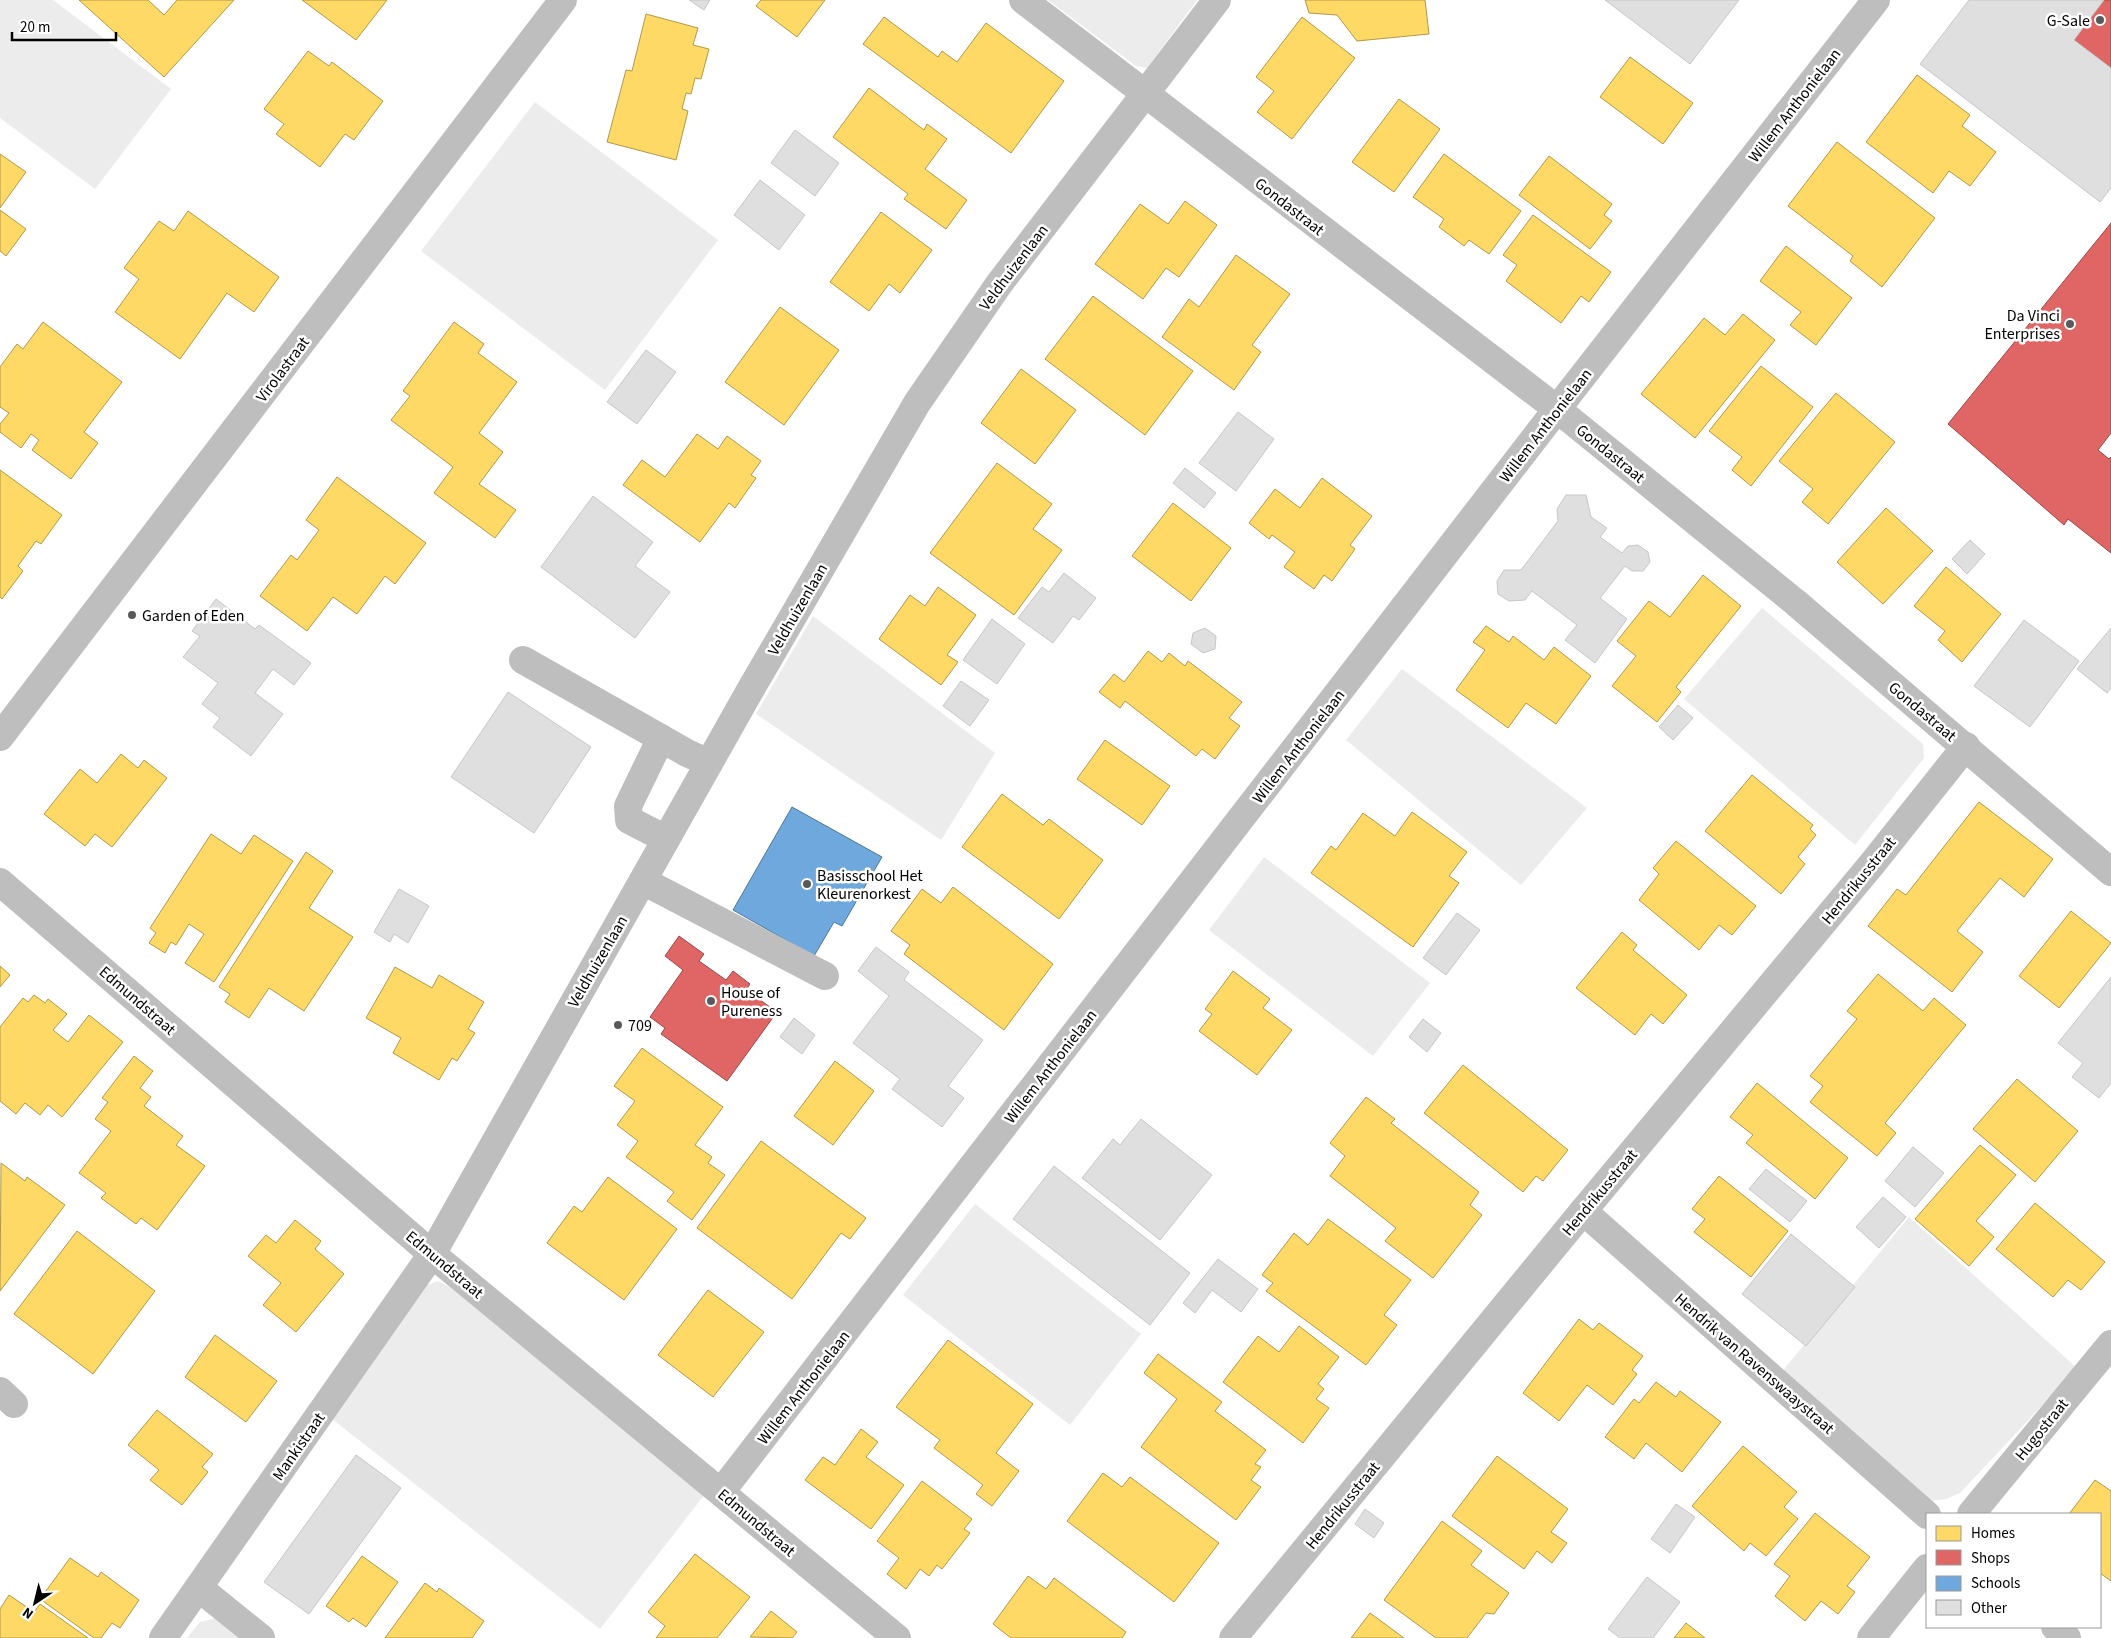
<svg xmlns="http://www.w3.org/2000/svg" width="2111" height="1638" font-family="'Source Sans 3',sans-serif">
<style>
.green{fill:#ececec}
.homes{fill:#ffd966;stroke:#b29847}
.shops{fill:#e06666;stroke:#9d4747}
.schools{fill:#6fa8dc;stroke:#4e769a}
.building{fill:#dfdfdf;stroke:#c7c7c7}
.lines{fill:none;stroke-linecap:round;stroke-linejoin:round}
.minor{stroke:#bebebe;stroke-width:28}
.poi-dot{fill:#595959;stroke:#fff;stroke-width:2}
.labels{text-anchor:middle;stroke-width:5;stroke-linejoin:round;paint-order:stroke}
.poi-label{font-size:16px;fill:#000;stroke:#fff;text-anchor:start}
.street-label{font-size:16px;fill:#000;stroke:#fff}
</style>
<rect width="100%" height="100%" fill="#fff"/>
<!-- green -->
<g class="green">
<path d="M0,0h53l118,89 -76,100 -95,-71z"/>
<path d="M1048,0h149l-50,68 -11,-2z"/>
<path d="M535,102l183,138 -113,150 -184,-139z"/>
<path d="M1762,608l161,136 1,14 -69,87 -171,-146z"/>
<path d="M813,616l182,137 -54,87 -185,-126z"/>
<path d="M1402,669l185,139 -66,77 -175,-145z"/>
<path d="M1264,857l166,126 -57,73 -164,-126z"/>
<path d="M975,1204l166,130 -71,91 -167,-130z"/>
<path d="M1909,1217l168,151 -117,125 -14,6 -16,2 -150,-127z"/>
<path d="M438,1281l14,7 253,206 -105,135 -268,-210 93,-133z"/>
<path d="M216,1618l29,20h-58l13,-16z"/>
</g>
<!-- homes -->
<g class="homes">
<path d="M79,0h69l16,15 13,-15h57l-70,77z"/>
<path d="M302,0h85l-31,40z"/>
<path d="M761,0h64l-28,37 -41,-31z"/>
<path d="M1305,0h120l4,34 -72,7 -20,-26 -28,-2z"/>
<path d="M646,14l52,14 -5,17 16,4 -8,30 -6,-1 -4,16 -5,-1 -4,16 6,2 -12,49 -69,-18 19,-72 6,1z"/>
<path d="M884,17l54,40 4,-6 15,11 29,-39 78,58 -53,72 -148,-109z"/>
<path d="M1302,17l53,41 -63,81 -35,-27 17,-21 -18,-14z"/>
<path d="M308,51l21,15 3,-4 51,39 -29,39 -9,-6 -25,33 -44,-33 8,-10 -20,-15z"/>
<path d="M1630,57l63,46 -30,41 -63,-47z"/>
<path d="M1917,75l53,40 -8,11 34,26 -26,34 -21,-15 -16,22 -67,-51z"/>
<path d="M869,88l55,42 3,-6 20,15 -22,30 42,31 -21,29 -42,-30 4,-5 -75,-57z"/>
<path d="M1399,99l41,30 -46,63 -42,-30z"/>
<path d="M1837,142l98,76 -53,69 -32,-26 3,-5 -65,-50z"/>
<path d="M0,154l26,18 -26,36z"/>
<path d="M1444,154l77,57 -32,43 -20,-14 -5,6 -25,-19 5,-8 -31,-22z"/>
<path d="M1549,156l63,48 -8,11 8,6 -22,28 -71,-54z"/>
<path d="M1185,201l32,24 -38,52 -13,-9 -23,31 -48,-35 45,-60 28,20z"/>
<path d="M0,210l26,19 -20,27 -6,-5z"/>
<path d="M188,211l91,66 -25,35 -27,-19 -47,66 -65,-47 24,-33 -15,-11 35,-47 15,10z"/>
<path d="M881,212l51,38 -32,43 -11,-9 -20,27 -39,-29z"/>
<path d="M1533,215l78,57 -22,30 -8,-6 -20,27 -55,-42 11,-16 -14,-10z"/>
<path d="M1786,246l66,52 -36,47 -26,-20 11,-13 -41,-31z"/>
<path d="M1236,255l54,39 -38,51 9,7 -27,38 -72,-53 27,-38 10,8z"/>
<path d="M1093,296l100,75 -48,64 -100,-76z"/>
<path d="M780,307l59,43 -55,75 -59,-43z"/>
<path d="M1743,314l32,26 -80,98 -54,-44 63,-76 21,17z"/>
<path d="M43,322l79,60 -38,50 14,11 -27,36 -39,-29 7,-10 -8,-6 -10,14 -21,-16v-8l9,-11 -9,-6v-40l17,-23 6,5z"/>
<path d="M454,322l30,22 -6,9 39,29 -38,51 24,19 -24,32 37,26 -21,28 -61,-45 19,-26 -62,-47 19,-24 -7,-5z"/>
<path d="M1761,366l52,41 -62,79 -19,-16 10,-13 -33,-26z"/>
<path d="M1021,369l55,41 -41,54 -54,-41z"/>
<path d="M1836,393l59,49 -67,82 -26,-22 11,-13 -34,-28z"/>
<path d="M697,434l21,15 9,-13 34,25 -10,14 5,3 -21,30 -6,-5 -29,39 -77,-57 19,-25 23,17z"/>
<path d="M997,463l55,41 -19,25 29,21 -48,65 -84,-62z"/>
<path d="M0,470l62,45 -21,29 -5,-3 -18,25 5,5 -21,28 -2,-2z"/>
<path d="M337,477l89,66 -31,41 -10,-8 -28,38 -24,-17 -26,34 -47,-35 31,-41 6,5 22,-30 -13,-10z"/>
<path d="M1322,478l50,38 -22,29 5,4 -23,32 -8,-6 -10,14 -30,-22 11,-15 -23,-17 -3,4 -20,-16 26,-34 25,19z"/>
<path d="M1173,503l58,45 -40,53 -59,-45z"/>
<path d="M1886,508l47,43 -50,53 -46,-42z"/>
<path d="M1946,567l55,47 -39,48 -24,-22 7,-9 -31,-25z"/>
<path d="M1703,575l38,31 -65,81 5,5 -24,30 -45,-36 24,-30 -19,-15 32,-40 21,16z"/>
<path d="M938,587l38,28 -29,40 11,7 -17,23 -62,-46 31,-44 15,11z"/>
<path d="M1486,626l23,16 4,-6 31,24 10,-13 37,29 -35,48 -30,-21 -18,25 -52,-38 29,-40 -12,-8z"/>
<path d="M1148,651l14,11 7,-9 16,13 3,-5 54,41 -13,16 11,8 -25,33 -13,-10 -6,7 -71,-55 -5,7 -21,-16 15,-18 10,8z"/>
<path d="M1105,740l65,46 -28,39 -65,-46z"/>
<path d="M121,754l17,14 6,-8 23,18 -55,69 -17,-13 -10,12 -41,-32 36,-45 17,14z"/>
<path d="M1752,775l61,50 -3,4 6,6 -18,22 7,7 -24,30 -76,-63z"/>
<path d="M1002,794l41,31 6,-6 54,41 -44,59 -97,-72z"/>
<path d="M1979,802l74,57 -29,38 -24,-19 -43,53 26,21 -31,40 -84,-66 29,-37 9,6z"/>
<path d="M1412,812l55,40 -18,24 10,7 -46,64 -102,-74 20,-27 5,4 27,-37 32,23z"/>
<path d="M211,834l30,20 13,-19 39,26 -79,121 -29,-19 19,-29 -15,-10 -13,21 -5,-3 -6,11 -16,-10 7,-10 -6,-5z"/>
<path d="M1676,841l80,65 -24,29 -13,-10 -20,25 -60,-50 20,-26 -6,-6z"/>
<path d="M306,852l27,19 -24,37 44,29 -49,74 -35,-23 -20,30 -24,-16 5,-8 -11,-7z"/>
<path d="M953,887l100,77 -49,66 -100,-76 6,-9 -19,-14 31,-42 19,14z"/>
<path d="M2071,911l40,32 -52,65 -40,-32z"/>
<path d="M1622,932l15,13 -4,5 54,45 -24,29 -12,-10 -16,21 -59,-47z"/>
<path d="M0,966l10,9 -10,12z"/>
<path d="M395,967l37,21 7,-13 45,27 -16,27 7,4 -18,28 -5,-3 -13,22 -46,-27 8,-15 -35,-20z"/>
<path d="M1233,971l37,28 -7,9 29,22 -35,45 -58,-44 13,-17 -7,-5z"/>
<path d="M1878,974l45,37 11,-13 32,27 -81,98 11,10 -19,23 -67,-54 13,-16 -13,-10 47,-57 -10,-8z"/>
<path d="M34,995l11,8 3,-4 19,15 -14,16 15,12 21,-27 34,27 -61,75 -14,-12 -8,10 -15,-12 -9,11 -16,-13v-74l23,-29 5,4z"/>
<path d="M642,1048l81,59 -28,38 17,12 -4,6 17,12 -33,45 -25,-19 7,-9 -48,-35 12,-16 -21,-16 18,-24 -21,-15z"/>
<path d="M134,1056l19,15 -13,17 11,9 -7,9 39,30 -7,9 29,21 -48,64 -16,-12 -5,6 -35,-26 5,-5 -27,-20 32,-42 -16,-12 13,-17 -6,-4z"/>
<path d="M835,1061l39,30 -41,54 -39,-29z"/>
<path d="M1463,1065l105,85 -25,31 -7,-5 -13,16 -99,-79z"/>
<path d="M2017,1079l61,52 -43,51 -62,-53z"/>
<path d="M1757,1083l91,75 -33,41 -69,-56 7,-8 -23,-18z"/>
<path d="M1366,1097l29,22 -4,4 88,69 -9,13 12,10 -49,63 -48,-37 11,-13 -66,-52 15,-20 -15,-13z"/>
<path d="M761,1141l105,77 -16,21 -9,-6 -49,66 -95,-71z"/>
<path d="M1980,1145l36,30 -40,46 18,16 -25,29 -54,-47z"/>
<path d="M1,1163l24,18 2,-4 38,28 -65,86z"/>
<path d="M1719,1176l69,55 -37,46 -57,-45 11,-13 -13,-10z"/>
<path d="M608,1177l69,52 -53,71 -77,-57 27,-37 8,6z"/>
<path d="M2035,1203l70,59 -24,28 -13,-10 -15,17 -57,-48z"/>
<path d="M1328,1219l83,61 -27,35 13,10 -31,40 -100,-74 7,-8 -11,-8 32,-42 14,12z"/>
<path d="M295,1220l26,21 -6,8 29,25 -48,58 -33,-27 18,-22 -33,-27 18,-21 10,8z"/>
<path d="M77,1231l78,60 -62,83 -79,-60z"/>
<path d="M708,1290l56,42 -51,65 -55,-42z"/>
<path d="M1579,1319l14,11 6,-7 44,33 -11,14 5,4 -24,31 -26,-20 -28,36 -36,-28z"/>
<path d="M1299,1326l40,31 -21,27 6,5 -8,10 13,9 -26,35 -80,-61 35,-46 21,16z"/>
<path d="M215,1335l62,46 -31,41 -61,-45z"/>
<path d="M948,1340l85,64 -37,49 23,18 -27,35 -16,-12 7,-9 -49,-37 6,-8 -44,-33z"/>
<path d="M1158,1354l64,48 -7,9 51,39 -11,14 6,3 -10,13 10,7 -25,33 -95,-73 36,-48 -33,-26z"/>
<path d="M1656,1382l20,15 4,-6 41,31 -39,50 -36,-29 -12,16 -29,-22 29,-38 5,4z"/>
<path d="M157,1410l56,44 -11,13 6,5 -26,33 -32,-25 9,-10 -31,-25z"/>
<path d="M861,1429l17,13 -12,15 38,28 -33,44 -66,-49 18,-23 12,8z"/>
<path d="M1743,1446l54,46 -13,15 14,12 -32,37 -16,-13 -6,8 -52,-45z"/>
<path d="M1497,1456l71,53 -17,23 16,11 -15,20 -15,-12 -13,18 -72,-53z"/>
<path d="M1103,1473l19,14 8,-10 89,66 -45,59 -107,-81z"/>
<path d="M2095,1480l16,11v90l-11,-8v-59h-31z"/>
<path d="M922,1481l50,38 -8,10 6,4 -28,36 -5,-4 -8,11 -9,-7 -14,20 -19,-15 12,-16 -22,-17z"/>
<path d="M1815,1513l55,44 -23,29 8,6 -17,22 -17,-13 -16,20 -30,-25 15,-20 -16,-12z"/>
<path d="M1442,1521l40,30 -11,14 38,28 -15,21 -8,-1 -19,25h-31l-52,-38z"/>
<path d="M695,1554l55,43 -33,41h-61l9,-12 -17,-14z"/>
<path d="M362,1556l36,26 -32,45 -13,-9 -4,4 -23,-16z"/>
<path d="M70,1558l28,19 3,-5 38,28 -19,28 -8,-5 -11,15h-7l-54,-39z"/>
<path d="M1028,1576l18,13 8,-11 72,54 -4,6h-111l-18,-14z"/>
<path d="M425,1583l12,9 2,-4 45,33 -12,17h-87z"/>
<path d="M9,1595l25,17 6,-8 48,34h-88v-29z"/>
<path d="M771,1611l26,21 -5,6 -42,-1z"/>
<path d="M1370,1613l34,25h-53z"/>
<path d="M1686,1623l19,15h-31z"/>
</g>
<!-- shops -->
<g class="shops">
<path d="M2104,0h7v68l-37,-28z"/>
<path d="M2111,223v210l-13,17 11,9 2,-2v96l-43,-34 -4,6 -116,-101z"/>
<path d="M679,936l25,18 -5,7 27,19 7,-9 17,13 -4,6 31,22 -50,69 -66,-47 4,-6 -15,-11 33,-47 -18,-14z"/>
</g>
<!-- schools -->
<path class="schools" d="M792,807l90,50 -40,69 -8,-4 -20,34 -81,-46z"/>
<!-- building -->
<g class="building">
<path d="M689,0h21l-6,10z"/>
<path d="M1605,0h134l-49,64z"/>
<path d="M1969,0h135l-30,40 37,28v120l-11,14 -180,-138z"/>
<path d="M795,130l44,33 -24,33 -44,-33z"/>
<path d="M760,180l45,35 -26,35 -45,-35z"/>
<path d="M646,350l30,22 -39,52 -30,-22z"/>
<path d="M1238,412l36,27 -38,52 -37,-28z"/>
<path d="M1185,468l31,25 -12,15 -31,-25z"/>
<path d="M1566,495h20l5,22 16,11 -7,9 22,16 6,-7 10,-1 10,7 2,10 -7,9h-11l-7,-5 -25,32 27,21 -32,44 -30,-23 12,-15 -45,-34 -7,9 -16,1 -11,-7 -1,-13 7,-11h17l37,-49 -1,-12z"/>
<path d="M593,496l60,46 -18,24 35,26 -35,46 -94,-71z"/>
<path d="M1970,540l15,14 -18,20 -15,-15z"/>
<path d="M1064,573l32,25 -17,22 -6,-4 -20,27 -35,-25 24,-31 7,5z"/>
<path d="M216,599l39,30 4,-4 52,38 -17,22 -21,-16 -18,24 28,21 -32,42 -38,-29 7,-9 -18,-14 16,-21 -35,-26 17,-21 -8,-5z"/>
<path d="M992,619l33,25 -28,40 -34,-24z"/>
<path d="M2024,620l55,41 -49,66 -56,-41z"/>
<path d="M1205,628l11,8 -1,13 -12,4 -12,-9 2,-11z"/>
<path d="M2111,628v60l-4,5 -30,-24z"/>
<path d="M961,681l28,19 -19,26 -27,-20z"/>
<path d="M508,692l83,55 -57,86 -83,-56z"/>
<path d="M1678,705l15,13 -20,22 -14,-13z"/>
<path d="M399,889l30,17 -21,37 -14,-9 -4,8 -16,-10z"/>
<path d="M1457,913l23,17 -34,45 -23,-17z"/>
<path d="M876,947l33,25 -5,8 79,60 -35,46 16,12 -22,29 -50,-38 8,-10 -47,-36 36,-47 -31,-25z"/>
<path d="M2111,977v106l-12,15 -27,-21 11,-14 -25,-20z"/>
<path d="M794,1018l21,17 -13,19 -22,-17z"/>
<path d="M1423,1019l18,14 -14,19 -18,-15z"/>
<path d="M1141,1119l71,56 -52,65 -78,-62 31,-39 7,6z"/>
<path d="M1913,1147l31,26 -29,34 -30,-26z"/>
<path d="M1054,1166l136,107 -40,52 -137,-106z"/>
<path d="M1766,1169l41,32 -17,21 -41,-33z"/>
<path d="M1883,1197l23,20 -27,31 -23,-21z"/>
<path d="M1791,1234l64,53 -49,59 -64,-52z"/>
<path d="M1218,1259l40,30 -17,23 -29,-22 -17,23 -12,-10z"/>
<path d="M356,1455l45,33 -92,126 -45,-32z"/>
<path d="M1676,1504l19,13 -25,36 -19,-14z"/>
<path d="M1365,1509l19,14 -10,15 -19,-14z"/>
<path d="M1647,1577l33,25 -27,36h-33l-12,-9z"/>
</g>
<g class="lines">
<!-- minor -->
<g class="minor">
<path d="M1023,0l534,409 238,193 316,270"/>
<path d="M523,660l164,93 22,10"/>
<path d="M0,737l563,-737"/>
<path d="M661,738l-33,68 1,14 37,19"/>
<path d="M643,881l182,95"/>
<path d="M0,882l432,372 465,384"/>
<path d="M1583,1211l344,304"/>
<path d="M0,1391l14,13"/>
<path d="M721,1492l836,-1083 319,-409"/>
<path d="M1971,1514l140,-170"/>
<path d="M199,1588l62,50"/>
<path d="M2055,1627l12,11"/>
<path d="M163,1638l269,-384 320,-567 165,-284 82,-119 218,-284"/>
<path d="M1233,1638l350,-427 289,-347 94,-118"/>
<path d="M1871,1638l56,-70"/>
</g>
</g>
<!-- markers -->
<g class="poi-dot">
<circle cx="2100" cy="20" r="5"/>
<circle cx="2070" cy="324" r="5"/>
<circle cx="132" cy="615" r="5"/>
<circle cx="807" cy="884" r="5"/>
<circle cx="711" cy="1001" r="5"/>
<circle cx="618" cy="1025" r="5"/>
</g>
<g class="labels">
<!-- poi labels -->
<g class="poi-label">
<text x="2090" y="26" text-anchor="end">G-Sale</text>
<text x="2060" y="321" text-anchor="end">Da Vinci<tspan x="2060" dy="18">Enterprises</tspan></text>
<text x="142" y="621">Garden of Eden</text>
<text x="817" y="881">Basisschool Het<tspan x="817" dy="18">Kleurenorkest</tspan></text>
<text x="721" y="998">House of<tspan x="721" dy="18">Pureness</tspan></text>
<text x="628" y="1031">709</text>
</g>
<!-- street labels -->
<g class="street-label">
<text transform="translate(1794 105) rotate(-52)" y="6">Willem Anthonielaan</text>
<text transform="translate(1290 206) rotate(38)" y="6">Gondastraat</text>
<text transform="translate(1013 267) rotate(-53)" y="6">Veldhuizenlaan</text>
<text transform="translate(282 369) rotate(-53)" y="6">Virolastraat</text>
<text transform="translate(1545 425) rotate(-52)" y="6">Willem Anthonielaan</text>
<text transform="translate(1611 453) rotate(39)" y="6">Gondastraat</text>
<text transform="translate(797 609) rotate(-60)" y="6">Veldhuizenlaan</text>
<text transform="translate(1923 711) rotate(40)" y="6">Gondastraat</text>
<text transform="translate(1298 746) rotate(-52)" y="6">Willem Anthonielaan</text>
<text transform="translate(1858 880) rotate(-51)" y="6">Hendrikusstraat</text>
<text transform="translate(597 961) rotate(-60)" y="6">Veldhuizenlaan</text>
<text transform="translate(138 1000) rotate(41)" y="6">Edmundstraat</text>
<text transform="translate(1050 1066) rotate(-52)" y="6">Willem Anthonielaan</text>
<text transform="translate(1599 1192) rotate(-50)" y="6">Hendrikusstraat</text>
<text transform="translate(445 1264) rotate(40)" y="6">Edmundstraat</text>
<text transform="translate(1755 1363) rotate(41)" y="6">Hendrik van Ravenswaaystraat</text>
<text transform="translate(803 1387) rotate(-52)" y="6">Willem Anthonielaan</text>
<text transform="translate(2041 1429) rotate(-51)" y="6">Hugostraat</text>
<text transform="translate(298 1446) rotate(-55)" y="6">Mankistraat</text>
<text transform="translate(1342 1505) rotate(-51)" y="6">Hendrikusstraat</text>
<text transform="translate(757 1522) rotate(40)" y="6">Edmundstraat</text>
</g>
</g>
<!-- legend -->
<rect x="1926" y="1513" width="175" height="115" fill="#ffffff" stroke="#999999"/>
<rect x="1936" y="1526" width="25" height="15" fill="#ffd966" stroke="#999999"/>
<text x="1971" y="1538" font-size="15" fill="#000000">Homes</text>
<rect x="1936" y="1550" width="25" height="15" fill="#e06666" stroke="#999999"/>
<text x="1971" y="1563" font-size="15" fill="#000000">Shops</text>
<rect x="1936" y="1576" width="25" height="15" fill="#6fa8dc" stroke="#999999"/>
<text x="1971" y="1588" font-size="15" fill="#000000">Schools</text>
<rect x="1936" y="1600" width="25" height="15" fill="#dfdfdf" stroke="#999999"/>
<text x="1971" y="1613" font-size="15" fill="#000000">Other</text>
<!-- north arrow -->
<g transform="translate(35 1603) rotate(215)" stroke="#ffffff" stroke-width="4" paint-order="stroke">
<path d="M0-4L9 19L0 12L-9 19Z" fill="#000000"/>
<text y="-8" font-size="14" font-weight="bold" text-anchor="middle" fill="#000000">N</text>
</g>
<!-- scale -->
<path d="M12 32v8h104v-8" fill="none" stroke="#000000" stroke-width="2.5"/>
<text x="20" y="32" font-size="15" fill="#000000" stroke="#ffffff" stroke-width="4" paint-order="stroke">20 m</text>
</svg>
